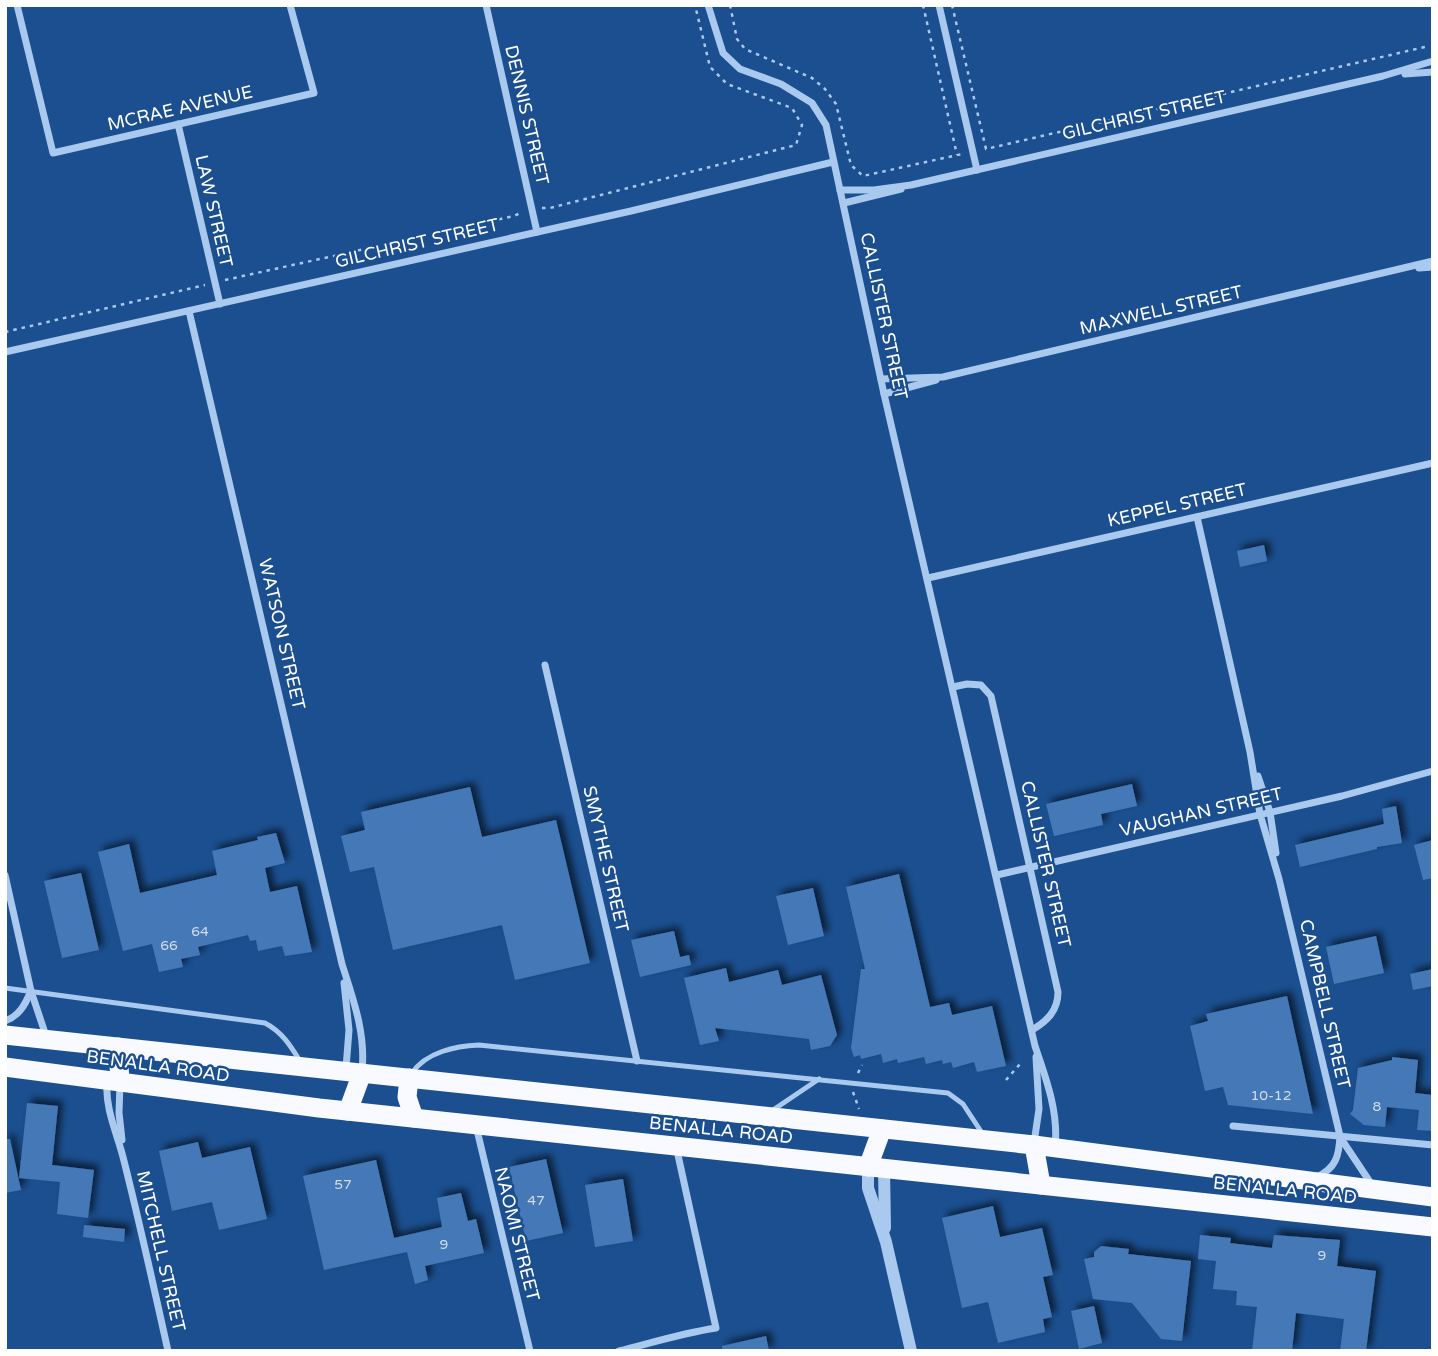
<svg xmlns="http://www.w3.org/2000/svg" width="1438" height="1356" font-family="'Varela Round',sans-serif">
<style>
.building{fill:#4478b7;filter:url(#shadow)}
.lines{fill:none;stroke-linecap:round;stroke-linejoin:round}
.path{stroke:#a9c9ee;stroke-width:2.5;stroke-dasharray:3.5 5;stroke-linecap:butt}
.service{stroke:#a9c9ee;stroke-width:5}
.minor{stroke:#a9c9ee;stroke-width:7}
.tertiary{stroke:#a9c9ee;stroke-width:12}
.trunk{stroke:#f8faff;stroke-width:19}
.labels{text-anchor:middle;stroke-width:5;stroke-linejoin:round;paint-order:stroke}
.number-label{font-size:14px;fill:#d0dded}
.street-label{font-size:18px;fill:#fff;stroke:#1b4f8f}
</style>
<defs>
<filter id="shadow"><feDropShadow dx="5" dy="-5" stdDeviation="3.5" flood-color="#0009"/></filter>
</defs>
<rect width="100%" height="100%" fill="#1b4f8f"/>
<!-- building -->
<g class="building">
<path d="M1264,545l3,16 -27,6 -3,-16z"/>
<path d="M1132,784l5,22 -36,8 2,11 -49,11 -8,-32z"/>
<path d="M470,787l12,50 74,-17 34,143 -75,17 -13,-55 -109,25 -19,-83 -24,5 -9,-36 24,-6 -4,-18z"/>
<path d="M1396,806l6,37 -25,4v2l-77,18 -5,-22 89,-21 -2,-15z"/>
<path d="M276,833l9,30 -20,5 5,24 27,-6 15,66 -27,4 -3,-10 -24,5 -2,-11 -6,1 -2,-6 -50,12 2,8 -19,4 2,8 -24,5 -7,-28 -29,7 -25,-99 31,-8 11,49 77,-18 -5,-24 46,-11 -1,-3z"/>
<path d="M1433,840v38l-10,2 -9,-35z"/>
<path d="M81,873l18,77 -37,8 -18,-77z"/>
<path d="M899,874l31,133 19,-4 3,12 40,-9 14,60 -29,6 -3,-10 -21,6 -2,-6 -8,2 -1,-4 -16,4 -2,-7 -26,6 -1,-4 -14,4 -2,-9 -20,5 -1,-4 -6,2 -3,-9 10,-79h4l-19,-82z"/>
<path d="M813,888l11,48 -36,9 -12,-49z"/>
<path d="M674,931l6,26 9,-2 2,10 -51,12 -9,-37z"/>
<path d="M1376,936l8,37 -50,11 -8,-37z"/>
<path d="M726,968l3,14 49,-12 4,15 39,-10 16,60 -7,11 -19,4 -2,-11 -94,-11 4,13 -19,4 -16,-67z"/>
<path d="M1433,969v17l-20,4 -3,-16z"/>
<path d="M1287,996l26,118 -85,-9 -5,-18 -18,4 -15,-65 18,-5 -2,-7z"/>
<path d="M1392,1057l26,3 -3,33 18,2v36l-16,-1 2,-20 -32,-3 -2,20 -21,-2 -14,-11 3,-4 5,-42 34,-8z"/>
<path d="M27,1103l31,3 -6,59 42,5 -6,48 -31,-4 3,-32 -41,-4z"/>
<path d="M5,1139h5l11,51 -16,3z"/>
<path d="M198,1142l4,16 48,-11 17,72 -48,11 -7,-28 -40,9 -13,-60z"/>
<path d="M546,1159l17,74 -37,8 -17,-74z"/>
<path d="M376,1160l18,78 48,-11 -5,-29 24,-5 7,28 8,-2 8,34 -59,13 3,14 -13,4 -8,-32 -83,18 -21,-94z"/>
<path d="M623,1179l10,62 -38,6 -10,-62z"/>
<path d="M993,1206l7,31 42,-9 11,47 -10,2 9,40 -9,2 2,13 -47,11 -10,-41 -26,6 -20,-90z"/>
<path d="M84,1225l41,4 -1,13 -41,-5z"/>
<path d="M1200,1235l31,3 -1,5 42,5 2,-13 66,5 -3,26 39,5 -10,80h-26l4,-32 -48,-6 -4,38h-40l5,-44 -21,-2 1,-14 -24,-2 3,-28 -18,-2z"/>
<path d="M1101,1246l28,3 -1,5 63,7 -9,80 -21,-2 -29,-36 -39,-4 -9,-40 10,-2v-5z"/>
<path d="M1094,1306l8,37 -23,6 -8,-38z"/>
<path d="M766,1336l3,15h-47v-5z"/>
</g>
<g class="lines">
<!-- path -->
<g class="path">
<path d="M730,5l7,34 8,10 67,29 13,11 11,15 15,61 12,11 99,-22"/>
<path d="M923,5l34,150"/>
<path d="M952,5l34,144 443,-103"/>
<path d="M542,208h8l246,-63 6,-20 -10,-17 -65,-24 -17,-17 -15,-62"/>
<path d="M225,280l289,-64 8,-4"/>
<path d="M5,332l200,-47"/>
<path d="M858,1073l4,-8"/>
<path d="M1006,1080l14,-16"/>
<path d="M853,1092l6,17"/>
</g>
<!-- service -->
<g class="service">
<path d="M5,988l260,35c17,9 25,22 35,38"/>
<path d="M412,1073c14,-21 44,-27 67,-28l469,48 15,11 21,32"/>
<path d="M773,1110l46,-31"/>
</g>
<!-- minor -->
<g class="minor">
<path d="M17,5l36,148 261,-60 -24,-88"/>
<path d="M486,5l51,227"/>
<path d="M708,5l15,48 17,16 41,15 31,19 14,22 58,269 151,652c11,32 24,67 20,101"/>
<path d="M939,5l38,165"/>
<path d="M1405,74l28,-2"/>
<path d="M178,124l42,180"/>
<path d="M840,190h34l37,-5 472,-109 50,-15"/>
<path d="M844,203l57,-14"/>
<path d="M1419,268l14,-1"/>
<path d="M189,311l153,653c11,35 24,69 20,107"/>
<path d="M5,352l626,-141 202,-49"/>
<path d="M881,379l62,-2 490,-116"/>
<path d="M884,394l52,-14"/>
<path d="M1197,517l53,235 10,62 19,65 61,257c-1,20 -4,32 -23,41"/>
<path d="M928,578l505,-115"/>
<path d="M545,665l92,396"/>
<path d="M953,687l14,-3 14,1 10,11 67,296c0,19 -11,29 -26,38"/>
<path d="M1258,776l12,36 6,41"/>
<path d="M5,875l26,116 16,48"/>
<path d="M997,875l345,-79 91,-25"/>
<path d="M344,983l5,47 -3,38"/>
<path d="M5,1021c14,-5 20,-16 26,-30"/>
<path d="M107,1083c-2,27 11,52 17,78 16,63 30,127 44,190"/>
<path d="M120,1083l-1,30 3,27"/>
<path d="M476,1126l54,225"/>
<path d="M1233,1126l200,19"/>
<path d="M1340,1137l32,48"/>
<path d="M1034,1143l5,-34 -3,-52"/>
<path d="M619,1351c32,-8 64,-18 97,-23l-40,-182"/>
</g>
<!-- tertiary -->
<g class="tertiary">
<path d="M868,1167v21l18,54 25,109"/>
<path d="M884,1168l1,60"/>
</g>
<!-- trunk -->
<g class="trunk">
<path d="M5,1035l1029,110 399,52"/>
<path d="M118,1047l2,35"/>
<path d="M5,1067l314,41 1114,119"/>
<path d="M409,1078l-2,19 7,21"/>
<path d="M348,1111l14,-38"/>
<path d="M1034,1145l7,40"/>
<path d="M868,1167l14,-38"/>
</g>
</g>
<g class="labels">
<!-- number labels -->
<g class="number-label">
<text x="200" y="936">64</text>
<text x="169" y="950">66</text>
<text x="1271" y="1100">10-12</text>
<text x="1377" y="1111">8</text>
<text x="343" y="1189">57</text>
<text x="536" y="1205">47</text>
<text x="444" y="1249">9</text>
<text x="1322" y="1260">9</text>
</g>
<!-- street labels -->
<g class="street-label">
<text transform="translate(180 108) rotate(-13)" y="6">MCRAE AVENUE</text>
<text transform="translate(527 115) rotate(77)" y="6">DENNIS STREET</text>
<text transform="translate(1144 115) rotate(-13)" y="6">GILCHRIST STREET</text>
<text transform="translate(214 211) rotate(77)" y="6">LAW STREET</text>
<text transform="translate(417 243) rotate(-13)" y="6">GILCHRIST STREET</text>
<text transform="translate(1161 310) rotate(-13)" y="6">MAXWELL STREET</text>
<text transform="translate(884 316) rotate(78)" y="6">CALLISTER STREET</text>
<text transform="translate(1177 505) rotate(-13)" y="6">KEPPEL STREET</text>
<text transform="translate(282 634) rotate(77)" y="6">WATSON STREET</text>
<text transform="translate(1201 812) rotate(-13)" y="6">VAUGHAN STREET</text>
<text transform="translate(606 859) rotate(77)" y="6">SMYTHE STREET</text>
<text transform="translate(1046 864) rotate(77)" y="6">CALLISTER STREET</text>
<text transform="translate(1325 1004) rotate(77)" y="6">CAMPBELL STREET</text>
<text transform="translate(158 1066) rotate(8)" y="6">BENALLA ROAD</text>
<text transform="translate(721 1130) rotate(6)" y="6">BENALLA ROAD</text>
<text transform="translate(1285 1190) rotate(6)" y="6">BENALLA ROAD</text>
<text transform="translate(517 1234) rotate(76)" y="6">NAOMI STREET</text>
<text transform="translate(161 1251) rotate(77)" y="6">MITCHELL STREET</text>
</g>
</g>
<!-- border -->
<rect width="1438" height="1356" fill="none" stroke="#ffffff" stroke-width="14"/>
</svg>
